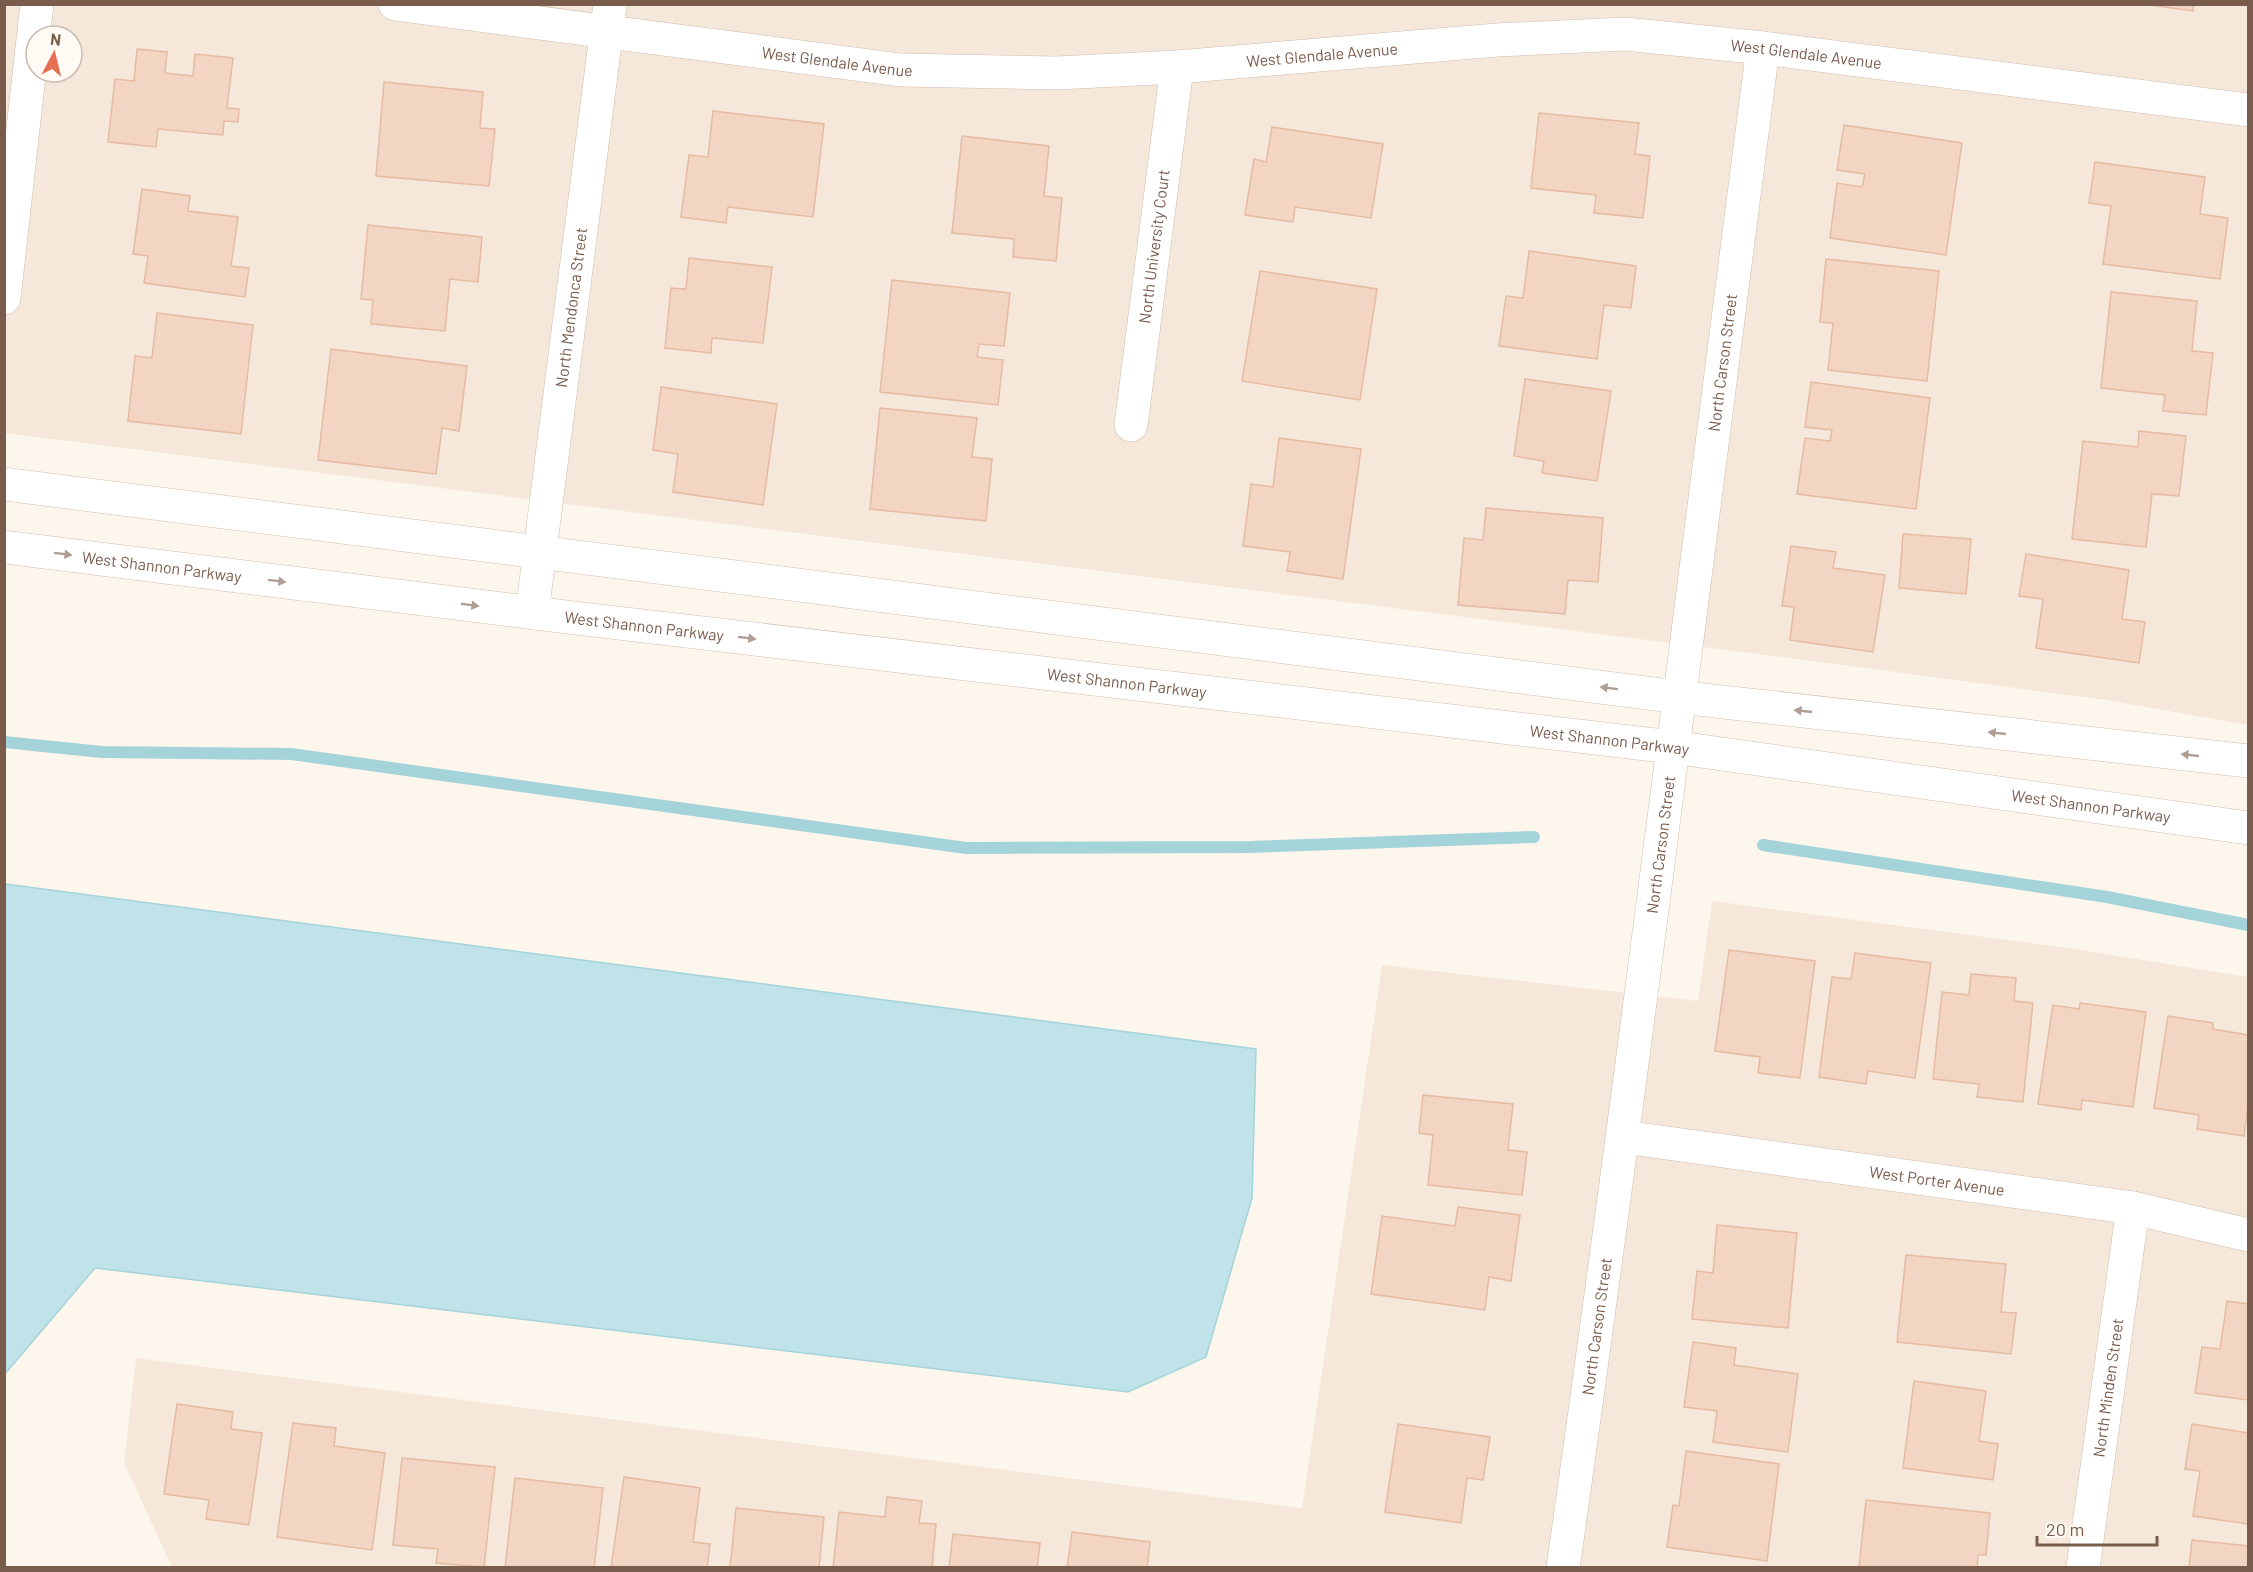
<svg xmlns="http://www.w3.org/2000/svg" width="2253" height="1572" font-family="Barlow,sans-serif">
<style>
.residential{fill:#f5e8da;fill-rule:evenodd}
.water{fill:#bfe3e8;stroke:#a5d3da;stroke-width:1.5}
.lines{fill:none;stroke-linecap:round;stroke-linejoin:round}
.stream{stroke:#a5d3da;stroke-width:12}
.building{fill:#f3d5c3;stroke:#e6bba3;stroke-width:1.5}
.minor-casing{stroke:#d1beb0;stroke-width:34}
.minor{stroke:#fff;stroke-width:33}
.oneway{fill:#af9d94}
.labels{text-anchor:middle;stroke-width:5;stroke-linejoin:round;paint-order:stroke}
.street-label{font-size:16px;fill:#7a5c4d;stroke:#fffaf3}
</style>
<rect width="100%" height="100%" fill="#fdf6ec"/>
<!-- residential -->
<g class="residential">
<path d="M5,5h2243v720l-142,-25 -301,-40 -1800,-227zM36,36h36v36h-36z"/>
<path d="M1712,901l363,48 173,28v590h-2076l-48,-104 12,-105 1166,150 80,-543 316,36z"/>
</g>
<!-- water -->
<path class="water" d="M5,884l1251,165 -4,149 -46,159 -78,35 -1033,-124 -90,106z"/>
<g class="lines">
<!-- stream -->
<g class="stream">
<path d="M4,742l98,10 189,2 675,94 283,-1 285,-10"/>
<path d="M1763,845l344,52 141,28"/>
</g>
</g>
<!-- building -->
<g class="building">
<path d="M2142,4h52l-1,7z"/>
<path d="M137,49l30,3 -2,21 28,3 2,-22 38,4 -6,50 12,1 -1,13 -14,-1 -1,14 -65,-6 -2,18 -48,-5 7,-63 19,2z"/>
<path d="M384,82l99,10 -3,36 15,1 -6,57 -113,-10z"/>
<path d="M713,111l111,13 -11,93 -85,-10 -2,16 -45,-6 8,-62 19,2z"/>
<path d="M1539,113l100,10 -4,31 15,2 -7,62 -49,-5 2,-18 -65,-7z"/>
<path d="M1844,125l118,18 -16,112 -116,-17 7,-55 25,4 3,-13 -28,-4z"/>
<path d="M1272,127l111,17 -12,74 -76,-11 -2,15 -48,-7 9,-56 12,3z"/>
<path d="M962,136l87,10 -5,50 18,2 -6,63 -43,-4 1,-18 -62,-6z"/>
<path d="M2095,162l110,15 -5,37 28,4 -8,61 -117,-15 8,-58 -22,-3z"/>
<path d="M142,189l48,7 -2,15 50,6 -7,49 18,2 -4,29 -101,-14 4,-27 -15,-2z"/>
<path d="M368,225l114,12 -4,45 -28,-3 -5,52 -74,-7 2,-24 -12,-1z"/>
<path d="M1529,251l107,15 -5,42 -27,-3 -7,54 -98,-13 7,-50 17,2z"/>
<path d="M689,258l83,9 -9,76 -51,-5 -1,15 -46,-5 6,-60 15,1z"/>
<path d="M1826,259l113,12 -12,110 -99,-11 5,-47 -13,-1z"/>
<path d="M1260,271l117,18 -17,111 -118,-19z"/>
<path d="M892,280l118,13 -6,53 -25,-2 -2,13 26,3 -5,45 -118,-13z"/>
<path d="M2111,292l86,9 -5,50 21,2 -7,62 -43,-4 2,-16 -64,-7z"/>
<path d="M157,313l96,12 -12,109 -113,-13 7,-65 17,2z"/>
<path d="M331,349l136,17 -8,65 -17,-3 -6,46 -118,-14z"/>
<path d="M1525,379l86,12 -14,90 -55,-8 2,-12 -30,-5z"/>
<path d="M1811,382l119,16 -14,111 -119,-15 8,-56 25,3 2,-11 -27,-3z"/>
<path d="M661,387l116,17 -14,101 -90,-13 5,-38 -25,-4z"/>
<path d="M880,408l97,10 -5,39 20,2 -6,62 -116,-12z"/>
<path d="M2139,431l47,5 -7,60 -27,-2 -6,53 -74,-8 11,-98 55,6z"/>
<path d="M1279,438l82,11 -18,130 -56,-8 3,-19 -47,-6 8,-62 22,3z"/>
<path d="M1486,508l117,10 -5,64 -30,-2 -3,34 -107,-9 6,-67 19,2z"/>
<path d="M1903,534l68,5 -5,55 -67,-6z"/>
<path d="M1791,546l45,6 -3,16 52,7 -12,77 -83,-12 4,-33 -12,-1z"/>
<path d="M2026,554l103,16 -7,49 23,3 -6,41 -103,-15 7,-49 -24,-3z"/>
<path d="M1729,950l86,11 -15,117 -42,-5 2,-16 -45,-6z"/>
<path d="M1855,953l76,10 -16,115 -47,-7 -2,13 -47,-7 13,-100 19,2z"/>
<path d="M1971,974l45,4 -2,23 19,2 -10,99 -46,-5 2,-13 -46,-5 9,-87 27,3z"/>
<path d="M2080,1003l66,9 -13,95 -51,-7 -1,10 -43,-6 15,-99 26,4z"/>
<path d="M2168,1016l45,7v6l35,6v70l-4,31 -47,-7 2,-14 -45,-7z"/>
<path d="M1423,1095l90,9 -5,46 19,2 -5,43 -94,-10 5,-50 -14,-2z"/>
<path d="M1458,1207l62,8 -9,66 -22,-4 -4,33 -114,-16 11,-78 73,10z"/>
<path d="M1717,1225l80,8 -9,95 -96,-9 5,-48 16,2z"/>
<path d="M1906,1255l100,9 -5,48 15,1 -5,41 -114,-12z"/>
<path d="M2227,1301l21,3v96l-53,-7 7,-46 18,2z"/>
<path d="M1693,1342l43,6 -2,17 64,9 -10,78 -75,-10 4,-31 -33,-4z"/>
<path d="M1914,1381l72,10 -7,50 19,3 -5,36 -90,-12z"/>
<path d="M177,1404l56,8 -2,17 31,4 -13,92 -43,-6 3,-19 -45,-6z"/>
<path d="M293,1423l43,5 -2,18 51,7 -13,97 -95,-13z"/>
<path d="M1398,1424l92,13 -7,43 -16,-2 -6,45 -76,-11z"/>
<path d="M2192,1424l56,9v91l-55,-8 7,-45 -15,-2z"/>
<path d="M1686,1451l93,13 -12,97 -100,-14 6,-42 6,1z"/>
<path d="M402,1458l93,9 -11,100 -48,-4 2,-14 -45,-4z"/>
<path d="M624,1477l76,11 -7,54 17,2 -3,24h-96z"/>
<path d="M515,1478l88,10 -9,80h-89z"/>
<path d="M887,1497l35,4 -3,22 17,1 -4,44h-99l6,-56 46,5z"/>
<path d="M1866,1500l124,13 -4,42h-8l-1,13h-118z"/>
<path d="M736,1508l88,9 -5,51h-89z"/>
<path d="M1072,1532l78,10 -3,26h-80z"/>
<path d="M953,1534l87,9 -3,25h-88z"/>
<path d="M2192,1540l56,6v22h-59z"/>
</g>
<g class="lines">
<defs>
<g id="minor">
<path id="s1" d="M395,4l505,66 157,3 120,-6 320,-27 128,-6 138,14 485,62"/>
<path d="M4,298l33,-294"/>
<path id="s2" d="M1131,425l46,-358"/>
<path d="M4,484l1674,213 570,64"/>
<path id="s3" d="M4,547l571,71 1097,129 576,81"/>
<path id="s4" d="M532,613l78,-609"/>
<path id="s5" d="M1624,1137l509,71 115,27"/>
<path id="s6" d="M1563,1568c72,-506 134,-1013 200,-1520"/>
<path id="s7" d="M2083,1568l50,-360"/>
</g>
</defs>
<!-- minor casing -->
<use href="#minor" class="minor-casing"/>
<!-- minor -->
<use href="#minor" class="minor"/>
</g>
<!-- one-way arrows -->
<defs><path id="oneway-solid" d="M-6-.8H1V-3.2L6.5 0L1 3.2V.8H-6Z" transform="scale(1.5)"/></defs>
<g class="oneway">
<use href="#oneway-solid" transform="translate(63 554) rotate(7)"/>
<use href="#oneway-solid" transform="translate(277 581) rotate(7)"/>
<use href="#oneway-solid" transform="translate(470 605) rotate(7)"/>
<use href="#oneway-solid" transform="translate(747 638) rotate(7)"/>
<use href="#oneway-solid" transform="translate(1609 688) rotate(-173)"/>
<use href="#oneway-solid" transform="translate(1803 711) rotate(-174)"/>
<use href="#oneway-solid" transform="translate(1997 733) rotate(-174)"/>
<use href="#oneway-solid" transform="translate(2190 755) rotate(-174)"/>
</g>
<g class="labels">
<!-- street labels -->
<g class="street-label">
<text dy="6" stroke="none"><textPath href="#s1" startOffset="1418">West Glendale Avenue</textPath></text>
<text dy="6" stroke="none"><textPath href="#s1" startOffset="932">West Glendale Avenue</textPath></text>
<text dy="6" stroke="none"><textPath href="#s1" startOffset="446">West Glendale Avenue</textPath></text>
<text dy="6" stroke="none"><textPath href="#s2" startOffset="180">North University Court</textPath></text>
<text dy="6" stroke="none"><textPath href="#s4" startOffset="308">North Mendonca Street</textPath></text>
<text dy="6" stroke="none"><textPath href="#s6" startOffset="1216">North Carson Street</textPath></text>
<text dy="6" stroke="none"><textPath href="#s3" startOffset="159">West Shannon Parkway</textPath></text>
<text dy="6" stroke="none"><textPath href="#s3" startOffset="645">West Shannon Parkway</textPath></text>
<text dy="6" stroke="none"><textPath href="#s3" startOffset="1131">West Shannon Parkway</textPath></text>
<text dy="6" stroke="none"><textPath href="#s3" startOffset="1617">West Shannon Parkway</textPath></text>
<text dy="6" stroke="none"><textPath href="#s3" startOffset="2103">West Shannon Parkway</textPath></text>
<text dy="6" stroke="none"><textPath href="#s6" startOffset="730">North Carson Street</textPath></text>
<text dy="6" stroke="none"><textPath href="#s5" startOffset="316">West Porter Avenue</textPath></text>
<text dy="6" stroke="none"><textPath href="#s6" startOffset="244">North Carson Street</textPath></text>
<text dy="6" stroke="none"><textPath href="#s7" startOffset="182">North Minden Street</textPath></text>
</g>
</g>
<!-- border -->
<rect width="2253" height="1572" fill="none" stroke="#7a5c4d" stroke-width="12"/>
<!-- north arrow -->
<g transform="translate(54 54) rotate(7)"><circle r="28" fill="#fffaf3" stroke="#cabbb1" stroke-width="1.5"/>
<path d="M0-4.5L10 22L0 15L-10 22Z" fill="#e76f51"/>
<text y="-9" font-size="16" font-weight="bold" text-anchor="middle" fill="#7a5c4d">N</text>
</g>
<!-- scale -->
<path d="M2037 1536v9h120v-9" fill="none" stroke="#7a5c4d" stroke-width="3"/>
<text x="2046" y="1536" font-size="18" fill="#7a5c4d" stroke="#fffaf3" stroke-width="4.5" paint-order="stroke">20 m</text>
</svg>
